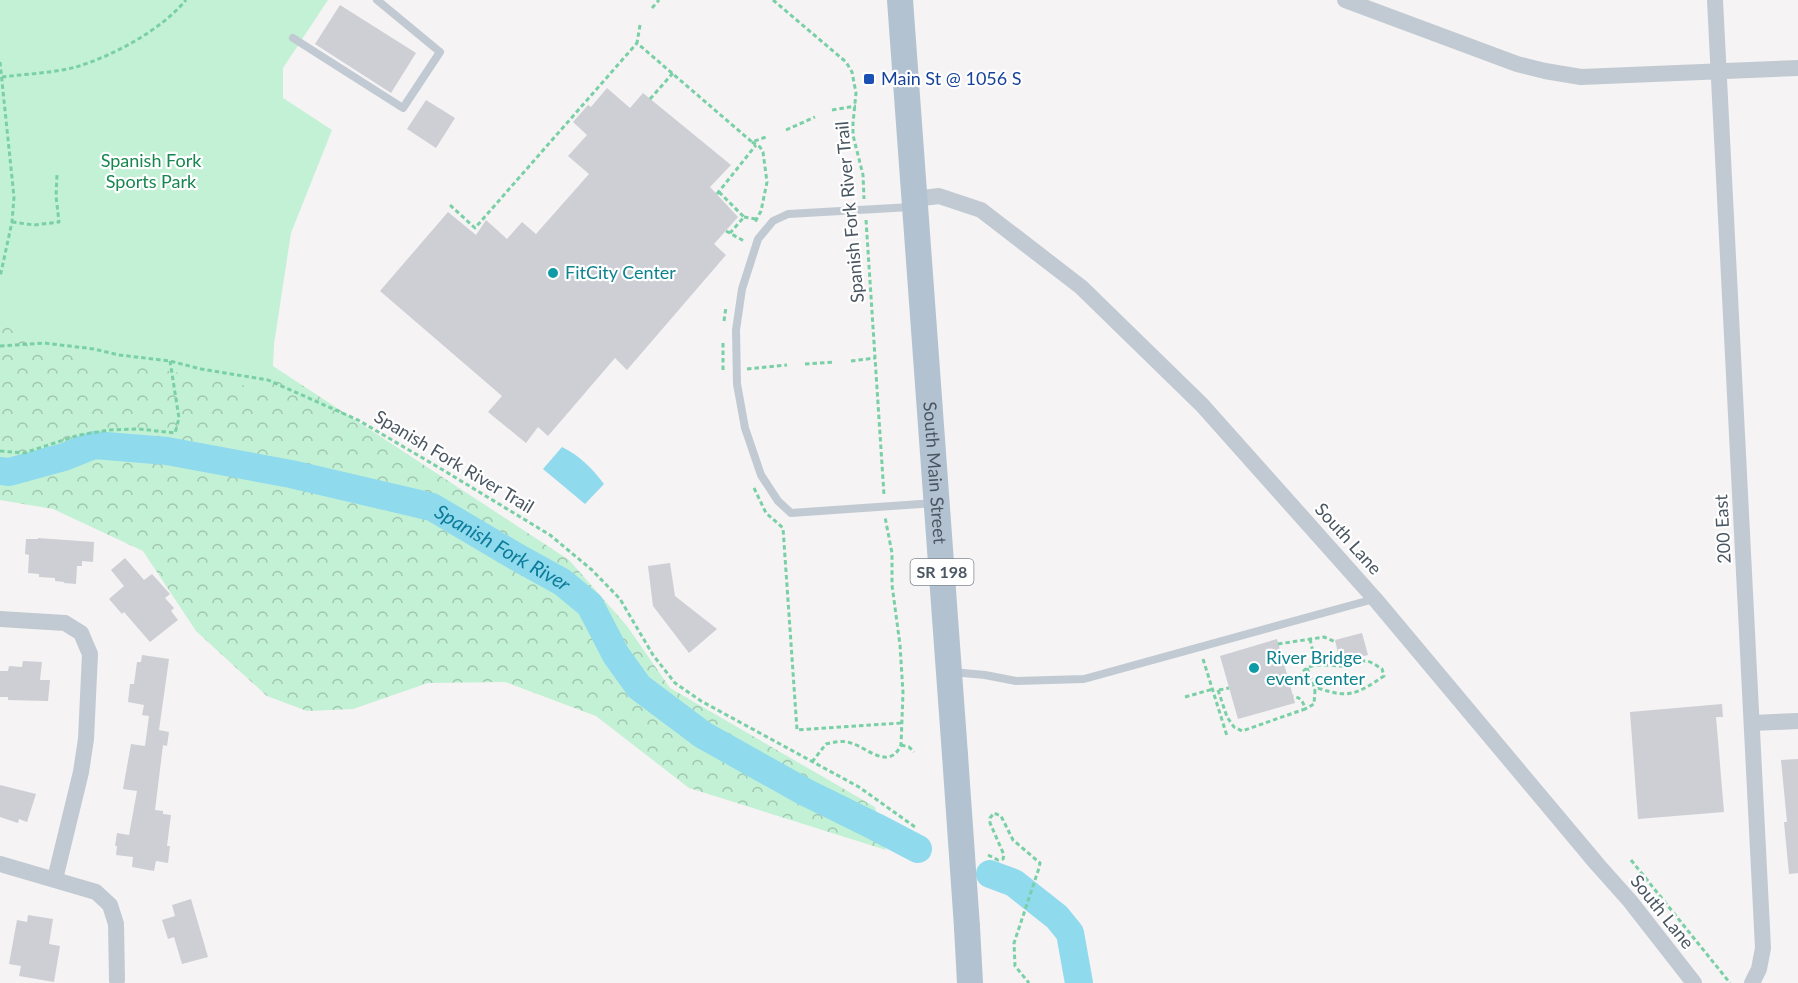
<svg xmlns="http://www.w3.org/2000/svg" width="1798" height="983" font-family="Lato,sans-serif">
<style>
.green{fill:#c3f1d5}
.forest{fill:url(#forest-crowns)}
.water{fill:#90daee}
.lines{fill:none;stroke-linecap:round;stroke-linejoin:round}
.river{stroke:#90daee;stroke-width:28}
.building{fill:#cdcfd5}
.path{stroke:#7ad0a6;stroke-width:3;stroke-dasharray:4.5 3;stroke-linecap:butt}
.service{stroke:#c1cad2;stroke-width:8}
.minor{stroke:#c1cad2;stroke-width:16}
.primary{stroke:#b3c2d1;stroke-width:26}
.primary-bridge{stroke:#b3c2d1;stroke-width:26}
.transit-dot{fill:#1a4fb4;stroke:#fff;stroke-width:2}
.culture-dot{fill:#0f9aa8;stroke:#fff;stroke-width:2}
.labels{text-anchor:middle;stroke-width:4.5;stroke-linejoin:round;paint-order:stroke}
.shield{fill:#fff;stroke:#808990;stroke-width:1.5}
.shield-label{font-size:16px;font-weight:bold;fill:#4a5661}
.transit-label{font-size:18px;fill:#164399;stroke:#fff;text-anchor:start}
.park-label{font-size:18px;fill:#17864f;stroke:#fff}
.street-label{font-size:18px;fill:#4a5661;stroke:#fff}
.culture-label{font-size:18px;fill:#0d838f;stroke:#fff;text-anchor:start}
.water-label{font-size:20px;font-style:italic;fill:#0c7c9b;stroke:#fff}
</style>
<defs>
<pattern id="forest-crowns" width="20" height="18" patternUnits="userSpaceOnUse" patternTransform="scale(1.5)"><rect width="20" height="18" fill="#c3f1d5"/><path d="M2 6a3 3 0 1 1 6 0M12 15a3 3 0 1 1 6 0" fill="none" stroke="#a0c6b0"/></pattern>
</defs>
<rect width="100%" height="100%" fill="#f5f3f3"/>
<!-- green -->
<path class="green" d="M0,0h328l-45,68v30l49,32 -41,103 -17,111 -1,22 6,4 -11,14 -12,75 -256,4z"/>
<!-- forest -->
<path class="forest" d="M0,320l16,14 78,31 55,2 114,22 16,-19 290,190 58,66 43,62 205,119 11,43 -197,-62 -93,-72 -91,-34 -77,1 -75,26 -46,2 -40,-15 -71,-65 -53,-80 -90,-42 -53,-9z"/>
<!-- water -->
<path class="water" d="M562,447c18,9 30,21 42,37l-19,20 -42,-35z"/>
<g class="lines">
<!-- river -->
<g class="river">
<path id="s1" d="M0,471l9,1 55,-15 30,-12 73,6 124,23 141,33 83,49 47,26 28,23 26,50 23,32 64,48 102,57 71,35 42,22"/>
<path d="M990,874l24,9 43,34 13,16 9,50"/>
</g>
</g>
<!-- building -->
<g class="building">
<path d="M340,5l76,48 -25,40 -76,-49z"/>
<path d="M607,88l23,20 13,-15 88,72 -21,22 28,30 -24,27 12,11 -99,115 -12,-12 -67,78 -10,-9 -12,16 -38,-31 14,-16 -122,-105 68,-79 28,23 10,-15 21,19 15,-17 14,12 53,-60 -21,-18 19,-21 -14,-13 15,-17 3,2z"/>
<path d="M426,100l29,18 -19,30 -29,-19z"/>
<path d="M38,538l56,4 -1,20 -11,-1v5h-5l-1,18 -12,-1v-1l-9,-1v-3l-16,-1v-3l-11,-1 1,-18 -4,-1 1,-15h12z"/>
<path d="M125,558l19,22 8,-6 18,20 -5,4 9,10 -3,3 7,9 -28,22 -26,-30 -2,2 -13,-15 15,-13 -13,-16z"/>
<path d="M670,563l5,33 42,33 -28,24 -36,-47 -5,-40z"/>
<path d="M1362,633l6,22 -28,7 -5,-22z"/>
<path d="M1277,639l18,64 -57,16 -18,-63z"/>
<path d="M142,655l27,4 -10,71 10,2 -2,14 -4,-1 -8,65 8,1v3l8,1 -4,31h3l-2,17 -12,-2 -2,10 -22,-4 1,-10 -17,-2 1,-9h-2l2,-13 12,2 8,-44 -14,-2 8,-45 14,2 4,-30 -7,-1 2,-10 -16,-3 2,-18h4l3,-22h4z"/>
<path d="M23,661l19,1 -2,18h10l-2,21 -40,-1v-3h-8v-26h8l1,-5 13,1z"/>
<path d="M1722,704l1,13h-7l8,95 -86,7 -8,-107z"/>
<path d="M1798,759v114l-9,1 -5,-52h3l-6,-62z"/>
<path d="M0,785l36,9 -9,28 -8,-3 -1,4 -18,-6z"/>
<path d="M191,899l17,58 -26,7 -8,-27 -6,2 -6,-19 13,-4 -3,-11z"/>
<path d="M28,915l25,4 -4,25 11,2 -6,36 -35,-6 2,-10 -12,-2 8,-44 10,2z"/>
</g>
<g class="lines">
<!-- path -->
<g class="path">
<path d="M773,0l73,62 6,10 4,21 -3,30v12l10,40 1,24"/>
<path d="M652,8l7,-8"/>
<path d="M640,25l-3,18 115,99 14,-5"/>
<path d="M0,62l14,135 -2,25 -12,55"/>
<path d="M2,77c23,-3 51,-4 74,-10 37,-11 85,-37 110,-67"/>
<path d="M650,99l23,-26"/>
<path d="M832,110l24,-4"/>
<path d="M786,130l29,-13"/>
<path d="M752,142l8,5 3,5 4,30 -6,29 -6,11"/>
<path d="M719,192l25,25 -14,16"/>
<path d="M717,194l39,-49"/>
<path d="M450,205l25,23 162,-185"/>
<path d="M744,217l12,2"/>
<path d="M866,220l18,275"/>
<path d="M12,222l22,3 25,-3 -3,-26 1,-21"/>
<path d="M726,231l18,10"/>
<path d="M724,321l2,-14"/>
<path d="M723,343v29"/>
<path d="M0,346l44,-3 50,6 25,6 51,6 31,8 67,11 90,40 85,50 107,65 42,35 28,29 33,56 22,28 26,18 158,86 56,40"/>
<path d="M851,361l24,-3"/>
<path d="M805,364l29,-2"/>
<path d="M747,369l40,-4"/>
<path d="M0,451l24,2 55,-18 30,-5 30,-1 36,4 4,-15 -9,-57"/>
<path d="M754,488l12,25 17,15 14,202 105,-7"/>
<path d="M1310,639l6,26"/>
<path d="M1278,644l46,-7 12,5"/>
<path d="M1203,659l24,77"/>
<path d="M1307,668l8,22"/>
<path d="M1288,680l6,3 5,-2c4,-22 28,-15 44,-15 7,0 14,-6 22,-5 6,0 12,5 17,8l2,7c-27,18 -35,23 -66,12l-3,2 -1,14 -9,5"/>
<path d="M1218,690l9,27 7,10 8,4 63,-22c-2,-8 -4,-11 -12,-13"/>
<path d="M1219,690l10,-2"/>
<path d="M1185,697l28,-8"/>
<path d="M901,745l8,2 5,5"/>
<path d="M812,762l14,-18c8,-2 17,-4 25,-1 17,5 38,28 50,2l2,-52 -3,-48 -8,-60v-32l-7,-36"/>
<path d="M988,855l10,5 5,-1 1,-4 -14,-32v-5l4,-5 7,3 12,24 27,23 -1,5 -25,75 1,23 14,17"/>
<path d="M1631,860l99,123"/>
</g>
<!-- service -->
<g class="service">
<path d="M293,38l110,70 37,-56 -63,-52"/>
<path d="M911,207l-123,7 -15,7 -15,18 -16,50 -6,41 1,54 8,44 16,47 17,26 13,12 144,-10"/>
<path d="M952,672l33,3 31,6 68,-2 290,-80"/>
</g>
<!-- minor -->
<g class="minor">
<path d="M1345,0l172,64 28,7 36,6 217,-9"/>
<path d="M1715,0l48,948 -4,21 -7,14"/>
<path d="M914,199l25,-3 42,14 100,77 121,118 173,194 222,265 33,37 64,82"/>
<path d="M0,619l65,4 16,10 9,21 -4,85 -5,33 -26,107"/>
<path d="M1752,723l46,-2"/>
<path d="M0,864l96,28 14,13 6,19 1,56"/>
</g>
<!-- primary -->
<g class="primary">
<path id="s2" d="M900,0l55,755"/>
<path d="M967,927l3,56"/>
</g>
<!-- primary-bridge -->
<path class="primary-bridge" d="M955,755l12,172"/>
</g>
<!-- markers -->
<rect class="transit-dot" x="863" y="73" width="12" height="12" rx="3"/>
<g class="culture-dot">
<circle cx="553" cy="273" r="6"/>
<circle cx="1254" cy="668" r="6"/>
</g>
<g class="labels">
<!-- shield labels -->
<rect class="shield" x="910.5" y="559" width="63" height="26" rx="4.5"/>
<g class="shield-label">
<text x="942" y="578">SR 198</text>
</g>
<!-- transit labels -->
<g class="transit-label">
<text x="881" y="85">Main St @ 1056 S</text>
</g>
<!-- park labels -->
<g class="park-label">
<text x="151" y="167">Spanish Fork<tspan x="151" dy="21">Sports Park</tspan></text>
</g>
<!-- street labels -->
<g class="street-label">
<text transform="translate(850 212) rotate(-95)" y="6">Spanish Fork River Trail</text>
<text transform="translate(454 462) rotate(31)" y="6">Spanish Fork River Trail</text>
<text dy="6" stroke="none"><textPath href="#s2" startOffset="474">South Main Street</textPath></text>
<text transform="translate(1723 529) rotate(-93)" y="6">200 East</text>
<text transform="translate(1348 539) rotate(48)" y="6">South Lane</text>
<text transform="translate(1662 912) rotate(51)" y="6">South Lane</text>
</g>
<!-- culture labels -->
<g class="culture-label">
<text x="565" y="279">FitCity Center</text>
<text x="1266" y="664">River Bridge<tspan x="1266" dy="21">event center</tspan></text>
</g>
<!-- water labels -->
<g class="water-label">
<text dy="7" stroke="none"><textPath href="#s1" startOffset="524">Spanish Fork River</textPath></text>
</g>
</g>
</svg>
